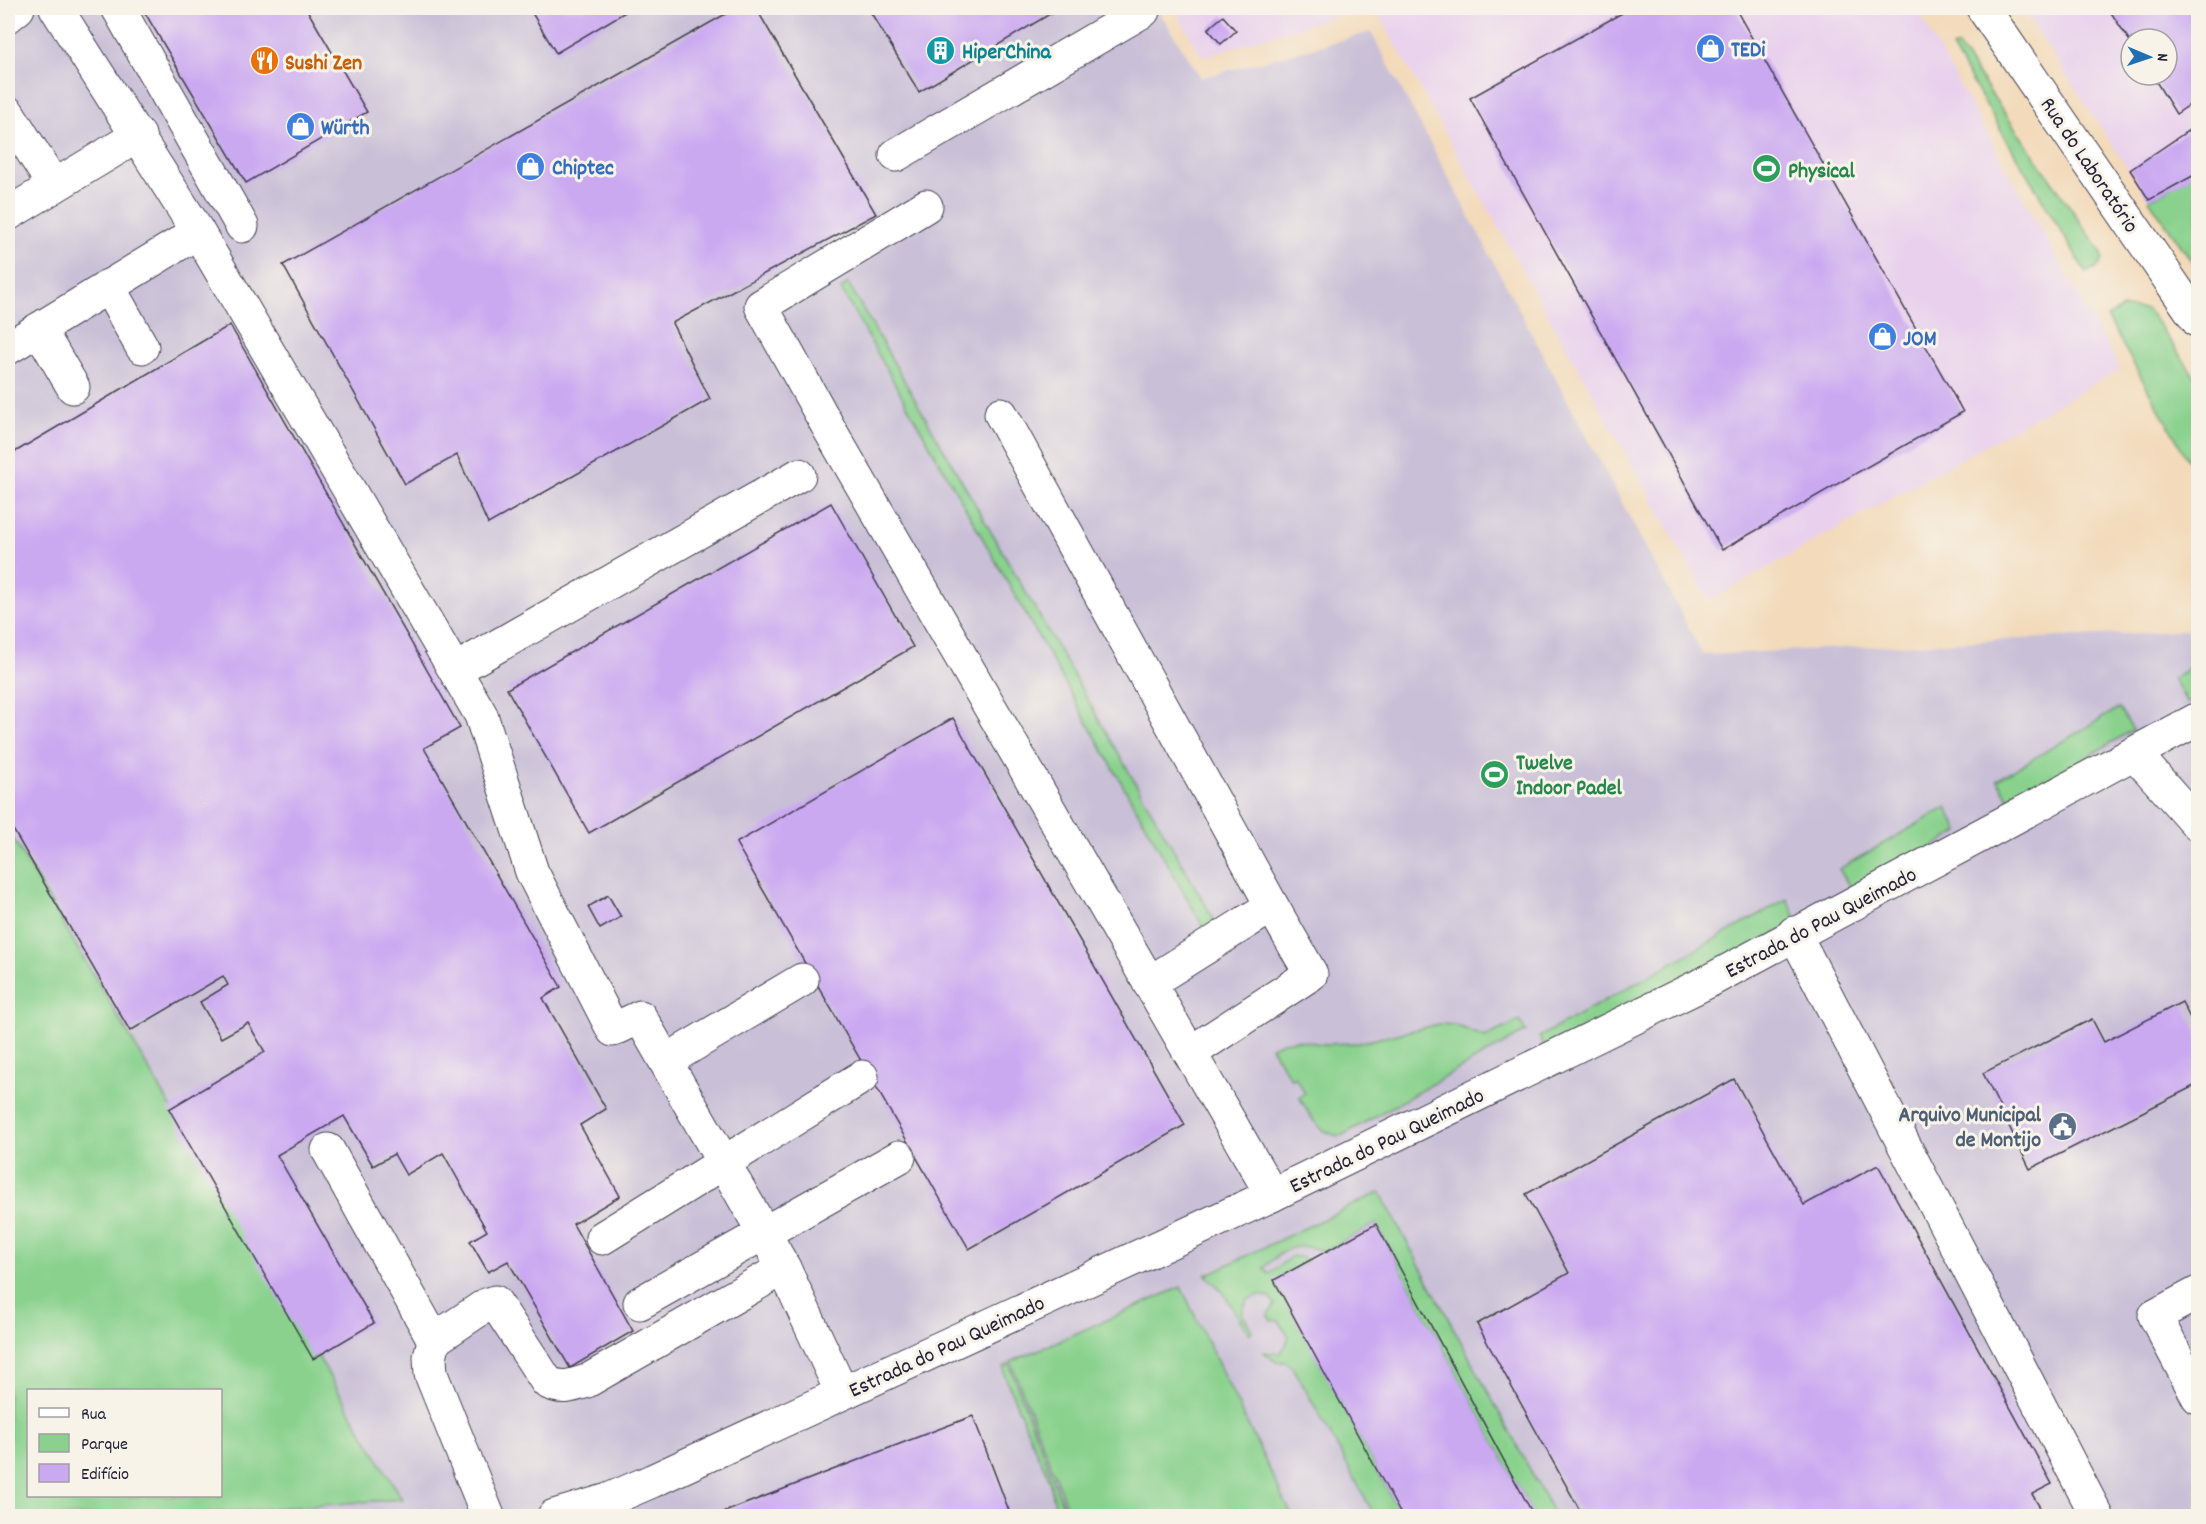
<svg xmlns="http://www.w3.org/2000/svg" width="2206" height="1524" font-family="Dekko,sans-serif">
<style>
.built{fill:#e9d1ed;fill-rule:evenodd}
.industrial{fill:#c9bfd7;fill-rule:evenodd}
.green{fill:#89d18d;stroke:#567a64;stroke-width:1.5;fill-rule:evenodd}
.building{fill:#caa9f1}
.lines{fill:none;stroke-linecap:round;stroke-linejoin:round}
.minor-casing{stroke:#413e4e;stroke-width:35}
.minor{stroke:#fff;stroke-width:33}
.labels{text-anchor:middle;stroke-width:6;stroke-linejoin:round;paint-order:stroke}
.shop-label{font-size:22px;font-weight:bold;fill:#366cbe;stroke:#f7f3e8;text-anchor:start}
.culture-label{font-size:22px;font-weight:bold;fill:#0d838f;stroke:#f7f3e8;text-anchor:start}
.food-label{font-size:22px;font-weight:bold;fill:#c56008;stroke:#f7f3e8;text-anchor:start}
.street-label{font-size:22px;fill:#22223b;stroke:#f7f3e8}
.leisure-label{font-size:22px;font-weight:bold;fill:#27864d;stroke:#f7f3e8;text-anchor:start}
.service-label{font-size:22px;font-weight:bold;fill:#4e5e75;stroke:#f7f3e8;text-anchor:end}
</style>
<rect width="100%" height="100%" fill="#f7f3e8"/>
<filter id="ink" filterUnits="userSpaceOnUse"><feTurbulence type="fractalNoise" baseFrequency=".0167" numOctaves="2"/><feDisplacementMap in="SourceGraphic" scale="12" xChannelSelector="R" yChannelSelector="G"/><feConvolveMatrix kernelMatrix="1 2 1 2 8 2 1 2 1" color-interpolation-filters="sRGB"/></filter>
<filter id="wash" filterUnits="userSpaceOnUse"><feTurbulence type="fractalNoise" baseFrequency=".008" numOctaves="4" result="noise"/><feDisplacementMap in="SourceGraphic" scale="24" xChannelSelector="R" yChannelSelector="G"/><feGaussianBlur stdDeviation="1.35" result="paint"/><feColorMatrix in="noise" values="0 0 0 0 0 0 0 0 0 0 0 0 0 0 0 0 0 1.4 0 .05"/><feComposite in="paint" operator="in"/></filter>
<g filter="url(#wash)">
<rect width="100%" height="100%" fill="#f3daba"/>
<!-- built -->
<g class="built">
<path d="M1174,8h188l-160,49z"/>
<path d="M1375,8h541l204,361 -411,232z"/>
<path d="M2022,8h176v165l-49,27zM2131,39h36v36h-36z"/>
</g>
<!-- industrial -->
<path class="industrial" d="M8,8h1149l44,70 170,-46 332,623 495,-25v886h-2190zM28,1390h192v106h-192z"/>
<!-- green -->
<g class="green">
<path d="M1958,46l144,207 1,6 -4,7 -13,7 -134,-225z"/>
<path d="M2198,172v98l-49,-70z"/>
<path d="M848,283l365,635 1,11 -6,6 -367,-646z"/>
<path d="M2123,308l23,1 6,6 46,66v97l-91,-161z"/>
<path d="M2198,663v34l-11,6 -14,-25z"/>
<path d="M2119,708l14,22 -122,72 -14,-22z"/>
<path d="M1947,807l12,25 -106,60 -14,-23z"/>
<path d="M8,830l394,669 -231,17h-163zM28,1390h192v106h-192z"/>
<path d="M1787,899l11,23 -252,126 -7,-11z"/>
<path d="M1519,1021l7,10 -185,105c-24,-2 -30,-20 -42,-39l6,-4 -10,-16 -4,2 -20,-32 12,-5 14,-2 24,4 38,-1 80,-19 16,1 30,12z"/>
<path d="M1380,1192l175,324h-21l-158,-292 -52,28c-24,-12 -43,-3 -60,16l5,6 23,-18 11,2 5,3 -33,19 124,231 -10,5h-14l-78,-142 -10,-12h-11l-12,-10 15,2 7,-8 3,-10 -10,-15 -8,-1 -3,-5 7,-10 -6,-8 -10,-2 -12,5 -5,13 10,18 -3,3 -26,-42 -17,-17z"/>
<path d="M1181,1287l111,229h-222l-59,-154z"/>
<path d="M1009,1364l58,152h-6l-5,-8 -9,-36 -9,-16 -34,-82v-7z"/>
</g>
<g id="blocks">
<!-- building -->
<g class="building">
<path d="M142,8h164l61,104 -121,71z"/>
<path d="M529,8h103l-76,45z"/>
<path d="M736,8h20l120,206 -204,109 38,76 -222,125 -31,-69 -52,29 -122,-219z"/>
<path d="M868,8h192l-141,84z"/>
<path d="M1631,8h104l228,404 -241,138 -252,-452z"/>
<path d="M2108,8h90v91l-22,15 -24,-39h15v-36h-36v4z"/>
<path d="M1223,16l13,15 -15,13 -13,-15z"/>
<path d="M2198,124v49l-49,27 -19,-30z"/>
<path d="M230,325l230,403 -36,20 137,239 -18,11 63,111 -26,16 40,71 -47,28 60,107 -63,37 -62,-107 -20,11 -18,-31 17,-10 -44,-78 -37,22 -12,-21 -21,12 -29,-50 -67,39 97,168 -61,36 -144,-250 96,-57 -17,-29 -27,15 -21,-36 28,-17 -5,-9 -93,55 -122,-210v-365z"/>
<path d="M831,503l82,144 -324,186 -82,-144z"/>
<path d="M953,718l232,407 -216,124 -233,-406z"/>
<path d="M608,895l13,22 -21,12 -12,-22z"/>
<path d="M2182,1002l16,32v50l-168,85 -47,-96 109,-54 12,23z"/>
<path d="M1734,1079l70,126 74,-40 174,319 -20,10 13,22h-462l-106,-192 92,-51 -43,-79z"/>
<path d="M1376,1224l158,292h-132l-3,-5 -125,-231z"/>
<path d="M973,1416l38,100h-297l201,-78z"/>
</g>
</g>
</g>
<g filter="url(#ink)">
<use href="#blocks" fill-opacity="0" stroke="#413e4e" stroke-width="1.5"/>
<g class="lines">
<defs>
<g id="minor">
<path d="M56,8l142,224 283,483 51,157 81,158 27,-13 144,251 58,125"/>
<path d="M118,8l124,218"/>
<path d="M1983,8l215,313"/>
<path d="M8,16l10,-8"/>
<path d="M8,113l46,73"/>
<path d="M896,155l247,-144 -2,-3"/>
<path d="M926,206l-165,100 70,126 441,763"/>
<path d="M8,214l131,-79"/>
<path d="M108,286l34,61"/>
<path d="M39,329l34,58"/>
<path d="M8,348l190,-116"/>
<path d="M1001,414l271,492 -123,77"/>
<path d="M455,670l344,-195"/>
<path d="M2135,754l63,71"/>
<path d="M1794,933l303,583"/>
<path d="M1190,1053l121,-79 -39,-68"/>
<path d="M666,1061l136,-81"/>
<path d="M328,1150l106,190 52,-35 9,-3 52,80c15,8 25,4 40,-1l197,-113"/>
<path d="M602,1238l260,-161"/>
<path d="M2198,1293l-43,23 43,81"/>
<path d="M640,1303l259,-146"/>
<path d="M434,1340l-4,17 1,17 57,142"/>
<path d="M554,1516l54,-16 44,-19 620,-286 435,-213 491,-263"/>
</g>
</defs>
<!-- minor casing -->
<use href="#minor" class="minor-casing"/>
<!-- minor -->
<use href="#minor" class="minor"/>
</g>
</g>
<!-- icons -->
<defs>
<symbol id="shop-disc" viewBox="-11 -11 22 22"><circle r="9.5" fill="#3f7fe0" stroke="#f7f3e8"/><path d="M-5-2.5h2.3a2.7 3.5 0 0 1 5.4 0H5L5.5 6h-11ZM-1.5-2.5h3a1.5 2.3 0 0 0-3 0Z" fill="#fff"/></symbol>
<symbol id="building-disc" viewBox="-11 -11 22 22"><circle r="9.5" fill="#0f9aa8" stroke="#f7f3e8"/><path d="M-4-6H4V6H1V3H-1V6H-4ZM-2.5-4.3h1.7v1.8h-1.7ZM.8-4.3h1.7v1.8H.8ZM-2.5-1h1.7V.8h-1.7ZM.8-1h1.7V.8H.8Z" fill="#fff"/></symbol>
<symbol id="restaurant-disc" viewBox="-11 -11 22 22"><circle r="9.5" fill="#e8710a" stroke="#f7f3e8"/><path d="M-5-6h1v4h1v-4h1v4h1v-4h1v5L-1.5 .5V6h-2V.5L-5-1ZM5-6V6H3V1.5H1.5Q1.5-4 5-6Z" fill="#fff"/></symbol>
<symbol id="stadium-disc" viewBox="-11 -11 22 22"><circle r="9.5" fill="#2e9e5b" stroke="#f7f3e8"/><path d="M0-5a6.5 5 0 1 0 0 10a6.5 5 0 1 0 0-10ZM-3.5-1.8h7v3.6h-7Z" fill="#fff"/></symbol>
<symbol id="civic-disc" viewBox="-11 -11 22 22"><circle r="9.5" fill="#5c6f8a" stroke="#f7f3e8"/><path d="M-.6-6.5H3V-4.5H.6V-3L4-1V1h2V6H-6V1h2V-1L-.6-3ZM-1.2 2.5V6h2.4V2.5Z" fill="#fff"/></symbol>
</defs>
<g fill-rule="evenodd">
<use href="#shop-disc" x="1694" y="32" width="33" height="33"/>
<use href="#building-disc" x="924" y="34" width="33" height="33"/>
<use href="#restaurant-disc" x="248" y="44" width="33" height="33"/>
<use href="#shop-disc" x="284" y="110" width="33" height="33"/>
<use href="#shop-disc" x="514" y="150" width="33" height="33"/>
<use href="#stadium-disc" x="1750" y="152" width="33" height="33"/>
<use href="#shop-disc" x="1866" y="320" width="33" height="33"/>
<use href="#stadium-disc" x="1478" y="758" width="33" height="33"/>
<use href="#civic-disc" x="2046" y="1110" width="33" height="33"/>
</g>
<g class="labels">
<!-- shop labels -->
<g class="shop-label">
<text x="1731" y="56">TEDi</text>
<text x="321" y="134">Würth</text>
<text x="552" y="174">Chiptec</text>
<text x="1903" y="345">JOM</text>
</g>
<!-- culture labels -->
<g class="culture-label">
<text x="962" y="58">HiperChina</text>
</g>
<!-- food labels -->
<g class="food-label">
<text x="285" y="69">Sushi Zen</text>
</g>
<!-- street labels -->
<g class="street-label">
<text transform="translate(2091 164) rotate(56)" y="8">Rua do Laboratório</text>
<text transform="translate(1820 921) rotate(-28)" y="8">Estrada do Pau Queimado</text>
<text transform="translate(1386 1139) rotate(-26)" y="8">Estrada do Pau Queimado</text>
<text transform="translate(946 1345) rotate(-25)" y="8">Estrada do Pau Queimado</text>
</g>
<!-- leisure labels -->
<g class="leisure-label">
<text x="1788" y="177">Physical</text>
<text x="1516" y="769">Twelve<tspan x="1516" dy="25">Indoor Padel</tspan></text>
</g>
<!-- service labels -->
<g class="service-label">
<text x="2041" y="1121">Arquivo Municipal<tspan x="2041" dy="25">de Montijo</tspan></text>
</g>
</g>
<!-- margin -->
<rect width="2206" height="1524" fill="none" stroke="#f7f3e8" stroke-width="30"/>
<!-- legend -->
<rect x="27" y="1389" width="195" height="108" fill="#f7f3e8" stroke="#a29fa3" stroke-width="1.5"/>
<rect x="39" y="1408" width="30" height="9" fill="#ffffff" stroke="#a29fa3" stroke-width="1.5"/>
<text x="81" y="1419" font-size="18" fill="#22223b">Rua</text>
<rect x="39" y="1434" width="30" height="18" fill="#89d18d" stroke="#a29fa3" stroke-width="1.5"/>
<text x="81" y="1449" font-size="18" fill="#22223b">Parque</text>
<rect x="39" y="1464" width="30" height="18" fill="#caa9f1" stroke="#a29fa3" stroke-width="1.5"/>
<text x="81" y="1479" font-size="18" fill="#22223b">Edifício</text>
<!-- north arrow -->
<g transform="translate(2149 57) rotate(92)"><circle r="28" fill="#f7f3e8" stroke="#a29fa3" stroke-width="1.5"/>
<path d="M0-4.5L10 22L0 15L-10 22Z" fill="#1f6fb2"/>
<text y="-9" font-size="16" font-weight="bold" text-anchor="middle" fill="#22223b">N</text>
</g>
</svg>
